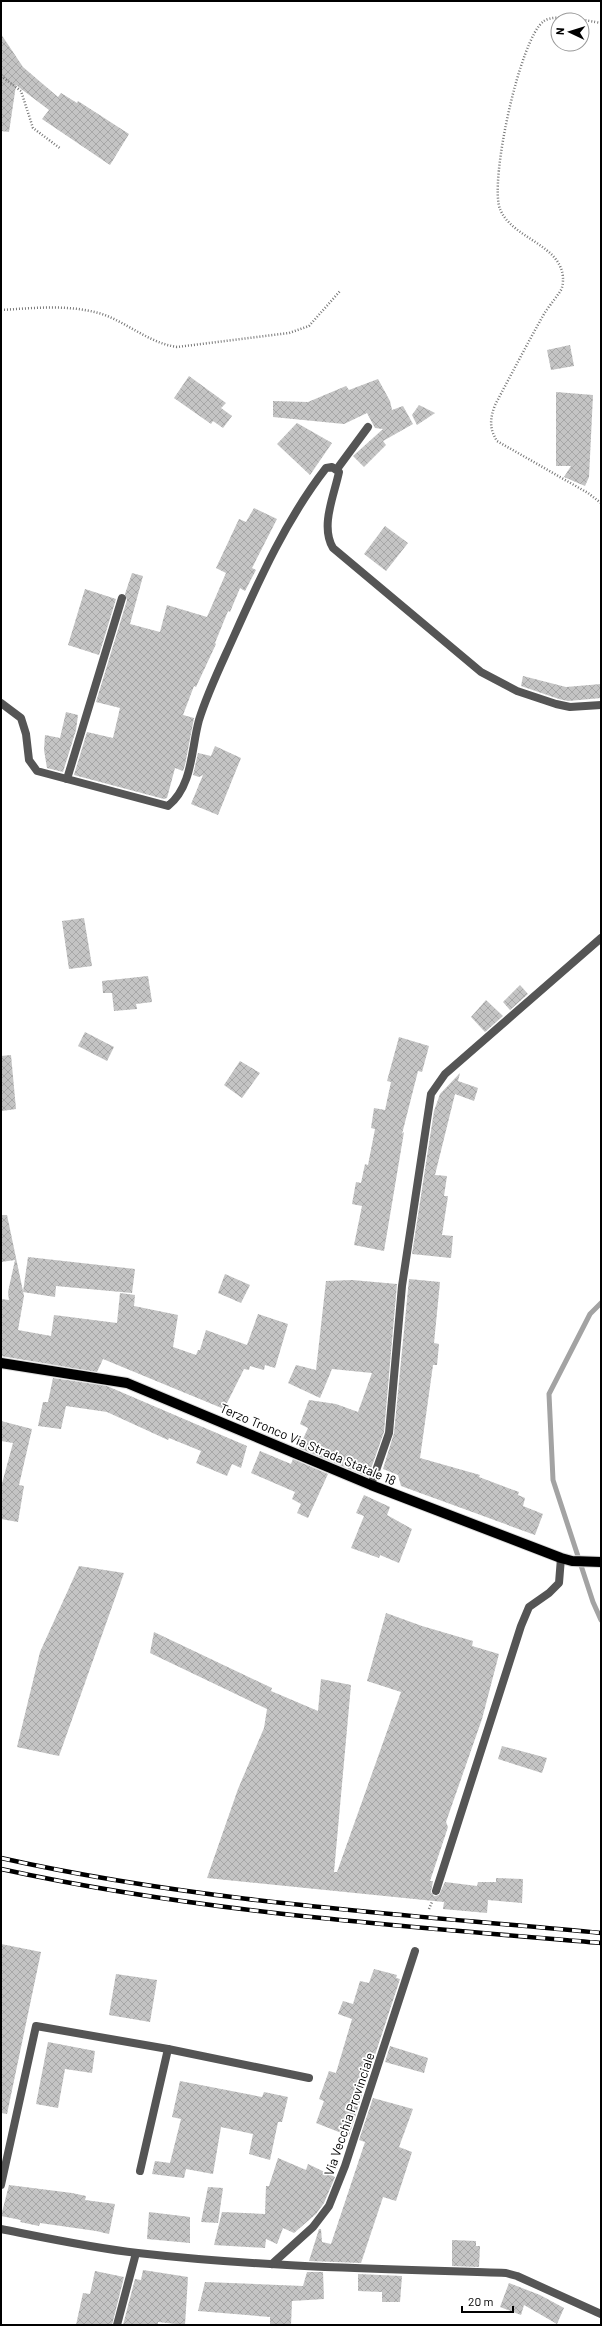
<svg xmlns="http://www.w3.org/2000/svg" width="602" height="2326" font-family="Barlow,sans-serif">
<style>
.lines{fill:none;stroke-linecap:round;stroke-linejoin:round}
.stream{stroke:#a3a3a3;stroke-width:5}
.building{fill:url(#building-cross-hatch)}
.primary-casing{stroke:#dbdbdb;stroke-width:12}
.path{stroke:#777;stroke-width:2.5;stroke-dasharray:1 2;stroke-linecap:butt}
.street{stroke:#555;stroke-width:8}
.primary{stroke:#000;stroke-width:10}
.rail-casing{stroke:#000;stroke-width:4.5}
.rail{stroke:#fff;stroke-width:3;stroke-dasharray:9;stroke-linecap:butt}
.labels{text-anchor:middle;stroke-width:3.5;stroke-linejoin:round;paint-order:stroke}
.street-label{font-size:13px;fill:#000;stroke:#fff}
</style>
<defs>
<pattern id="building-cross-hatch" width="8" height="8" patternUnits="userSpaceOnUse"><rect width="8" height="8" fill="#c4c4c4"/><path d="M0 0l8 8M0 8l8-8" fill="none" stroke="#a7a7a7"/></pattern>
</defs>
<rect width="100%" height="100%" fill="#fff"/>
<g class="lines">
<!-- stream -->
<path class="stream" d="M601,1303l-11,11 -41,80 4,86 40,122 8,18"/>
</g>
<!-- building -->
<g class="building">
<path d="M1,34l22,33 35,30 3,-4 16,10 1,-2 51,33 -19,31 -68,-46 7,-9 -33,-25 -7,47 -8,-1z"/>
<path d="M570,345l4,21 -23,4 -4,-20z"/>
<path d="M189,376l37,27 -5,5 11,8 -9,12 -10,-7 -2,3 -37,-26z"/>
<path d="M378,379l12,22 2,9 11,-4 10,18 -30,17 3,4 -22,22 -11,-11 30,-27 -8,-1 -8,-15 -23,11 -71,-7v-16l35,1 38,-16 3,4z"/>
<path d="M556,392l37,3 -4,82 -4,9 -21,-9 7,-11h-15z"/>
<path d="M419,405l16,8 -18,12 -5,-10z"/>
<path d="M297,423l35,20 -22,32 -33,-31z"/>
<path d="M254,508l23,11 -25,49 4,2 -11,21 -5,-3 -10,24 -2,-1 -13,32 1,1 -20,43 -2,-1 -11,29 11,3 -9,47 -2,6 -8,-3 -8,30 -3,1 -90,-24 13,-43 26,6 7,-30 -24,-6 31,-102 -2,-6 7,-21 11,3 -13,48 30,8 7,-27 40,12 19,-44 -10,-5 23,-49 7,3z"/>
<path d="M385,526l23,17 -22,28 -22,-17z"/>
<path d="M85,589l31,10 -17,56 -31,-10z"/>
<path d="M523,676l43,11 35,-3v14l-33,3 -9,-2 -38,-13z"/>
<path d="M66,712l12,3 -2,15 -13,42 -16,-4 -3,-18 1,-15 15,3z"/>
<path d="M215,746l26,12 -23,57 -27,-11 12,-29 -4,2 -6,-2 5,-22 13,3z"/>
<path d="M84,918l8,48 -23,3 -7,-48z"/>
<path d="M148,976l4,26 -16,2 1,5 -23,2 -2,-18h-9l-1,-12z"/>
<path d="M520,985l8,9 -18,16 -7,-8z"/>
<path d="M486,1000l17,16 -18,16 -14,-15z"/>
<path d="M85,1032l29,15 -7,14 -29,-15z"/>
<path d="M399,1037l30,9 -7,26 -4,-1 -16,63 2,-2 -20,119 -30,-6 8,-39 -10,-2 4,-22 5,1 4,-19 3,1 7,-36 -4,-1 3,-20 11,2 6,-28 -4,-1z"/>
<path d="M11,1055l5,54 -14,2 -1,-55z"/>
<path d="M240,1061l20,12 -18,25 -18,-13z"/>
<path d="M460,1073l-2,8 20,7 -4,13 -19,-7 -20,81 12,1 -3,20h4l-6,39 11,1 -2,22 -39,-4 22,-143 6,-17z"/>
<path d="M1,1215h6l17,81 -6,34 33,6 3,-21 63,8 3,-30 15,2 -1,11 44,9 -5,32 23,8 2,-5h2l6,-20 41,15 11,-31 30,10 -13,44 -10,-3 -1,5 -14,-4 -1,4 -5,-1 -20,40 -121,-50 -6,13 -96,-16v-57l8,1 -1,-8 7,-32 -14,2z"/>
<path d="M28,1257l107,12 -3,24 -76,-7 -1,11 -32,-5z"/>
<path d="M225,1274l25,11 -9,18 -23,-10z"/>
<path d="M409,1279l31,3 -6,61 5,1 -2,21h-4l-13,93 60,17 -1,2 40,15 -1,3 7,3 -2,8 20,8 -8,21 -134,-49 -3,-11 -15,-6 11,-36z"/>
<path d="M352,1280l45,4 -13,148 -16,45 -69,-29 9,-20 -8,-4 9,-24 27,4 22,8 14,-39 -40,-4 -12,29 -32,-15 8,-18 20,5 10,-89z"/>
<path d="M53,1378l54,8 140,60 -6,22 -9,-4 -5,12 -31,-13 5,-12 -32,-13 -1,2 -61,-28 -41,-6 -5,23 -23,-3 5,-24h5z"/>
<path d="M1,1421l31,8 -13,56 5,1 -6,36 -17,-3v-32l12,-44 -12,-2z"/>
<path d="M260,1451l31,13 2,-5 35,15 -20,44 -11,-5 4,-9 -9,-5 3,-7 -44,-19z"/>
<path d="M364,1495l26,12 -3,8 25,14 -13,34 -19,-8 -1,3 -28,-10 13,-32 -8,-3z"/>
<path d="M79,1566l45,7 -65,183 -42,-9 23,-95z"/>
<path d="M386,1613l36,13 51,15 -1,5 27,8 -17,65 -36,103 2,5 -18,54h3l-2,11 3,4 5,-1 6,-13 32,4 1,-4h18v-4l27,1 -1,24 -34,-3 -1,13 -44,-4 1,-7 -237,-24 31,-89 26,-61 3,-19 -117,-56 4,-21 118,56 -1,3 47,20 3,-32 30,6 -17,187h3l64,-180 -34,-11z"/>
<path d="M502,1746l45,12 -5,15 -44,-14z"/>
<path d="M1,1944l40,8 -34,162 -6,-1z"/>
<path d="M374,1969l23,6 -1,3 4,1 -26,79h-2l-12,36 2,1 -13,41 -33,-13 8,-22 -5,-2 10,-28 7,2 16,-54 -14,-5 5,-13 10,3 7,-23 9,2z"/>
<path d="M116,1974l41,6 -7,42 -41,-7z"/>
<path d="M48,2042l47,9 -3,22 -27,-4 -7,39 -22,-4z"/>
<path d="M390,2046l38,12 -4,15 -39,-11z"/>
<path d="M180,2081l82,16 2,-5 24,5 -6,25h-4l-8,38 -21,-6 4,-20 -32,-7 -8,47 -27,-5 -2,9 -32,-4 3,-13 15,2 11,-44 -9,-2z"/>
<path d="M373,2098l40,11 -14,38 13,5 -16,49 -13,-4 -22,66 -52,-2 10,-32h2l1,13 9,2 34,-102 -6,-2z"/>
<path d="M278,2158l28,12 2,-6 27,13 -11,26 -8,11 -22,19 -11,-5 -6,16 -11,-5 -1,9 -51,-3 8,-33 43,2 1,-28h3z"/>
<path d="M9,2185l63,8 14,3 -1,4 30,4 -6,30 -13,-3 -56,-8 -1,3 -19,-4 1,-2 -20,-4z"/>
<path d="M208,2187l15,1 -5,35 -17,-1z"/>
<path d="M149,2212l41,5v26l-43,-4z"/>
<path d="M452,2240l24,1v5h4l-1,21 -27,-1z"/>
<path d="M143,2270l45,7 -3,48 -27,-3v3h-35l12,-46 6,1z"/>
<path d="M95,2271l29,6 -12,48h-36l7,-32 7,1z"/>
<path d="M307,2272h16l1,27 -32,2 -1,24h-21v-8l-72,-6 7,-29 98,4z"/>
<path d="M358,2274l44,2 -2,26h-18v-10l-24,-1z"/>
<path d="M509,2283l31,12 24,13 -7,16 -33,-19 -3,10 -21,-8z"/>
</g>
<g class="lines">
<defs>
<path id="primary" d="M1,1363l126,20 244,102 190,73 11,3 29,1"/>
</defs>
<!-- primary casing -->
<use href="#primary" class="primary-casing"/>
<!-- path -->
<g class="path">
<path d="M601,23c-13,-2 -45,-10 -57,-2 -24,16 -55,161 -44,188 12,30 61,35 63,69 0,3 0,8 -2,12 -5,8 -12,16 -17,24 -17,30 -33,61 -49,91 -5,14 -6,23 2,36l91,52 13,10"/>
<path d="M1,76l20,15 12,37 28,21"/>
<path d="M1,310c34,-2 68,-6 101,4 26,9 47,29 75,33l112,-14 20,-7 31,-35"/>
<path d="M429,1909l3,-7"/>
</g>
<!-- street -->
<g class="street">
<path d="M337,469l31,-42"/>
<path d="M1,703l20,15 5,16 3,26 8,11 131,35c25,-20 23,-57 31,-86 9,-29 23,-57 35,-84 26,-58 53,-118 92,-168l6,-1 7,5c-5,24 -19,54 -6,76l148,124 36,19 39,13 14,3 31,-2"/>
<path d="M67,779l55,-181"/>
<path d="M371,1485l18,-52 13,-147 29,-192 14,-20 156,-136"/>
<path d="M436,1891l85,-265 8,-19 20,-14 10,-10 2,-25"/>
<path d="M140,2171l28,-122"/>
<path d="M1,2185l35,-159 132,23 141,29"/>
<path d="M1,2229c45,9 91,19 137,24 122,14 245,16 368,20l11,3 84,38"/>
<path d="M272,2264l41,-37 16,-21 16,-40 70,-215"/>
<path d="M117,2325l19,-72"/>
</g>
<!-- primary -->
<use href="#primary" class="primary"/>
<defs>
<g id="rail">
<path d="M1,1858c197,44 399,56 600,75"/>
<path d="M1,1869c197,43 399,57 600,74"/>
</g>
</defs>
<!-- rail casing -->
<use href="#rail" class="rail-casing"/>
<!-- rail -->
<use href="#rail" class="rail"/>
</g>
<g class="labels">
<!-- street labels -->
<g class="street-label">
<text transform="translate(308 1444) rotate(23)" y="5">Terzo Tronco Via Strada Statale 18</text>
<text transform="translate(349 2114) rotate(-71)" y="5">Via Vecchia Provinciale</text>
</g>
</g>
<!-- border -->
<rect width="602" height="2326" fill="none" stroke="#000000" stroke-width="4"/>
<!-- north arrow -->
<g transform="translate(570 32) rotate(274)"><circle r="19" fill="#ffffff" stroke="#999999"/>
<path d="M0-3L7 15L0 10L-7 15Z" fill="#000000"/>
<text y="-6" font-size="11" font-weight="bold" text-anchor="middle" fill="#000000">N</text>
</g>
<!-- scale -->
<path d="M462 2306v6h51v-6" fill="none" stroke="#000000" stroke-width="2"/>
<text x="468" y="2306" font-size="12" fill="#000000" stroke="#ffffff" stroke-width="3" paint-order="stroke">20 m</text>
</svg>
